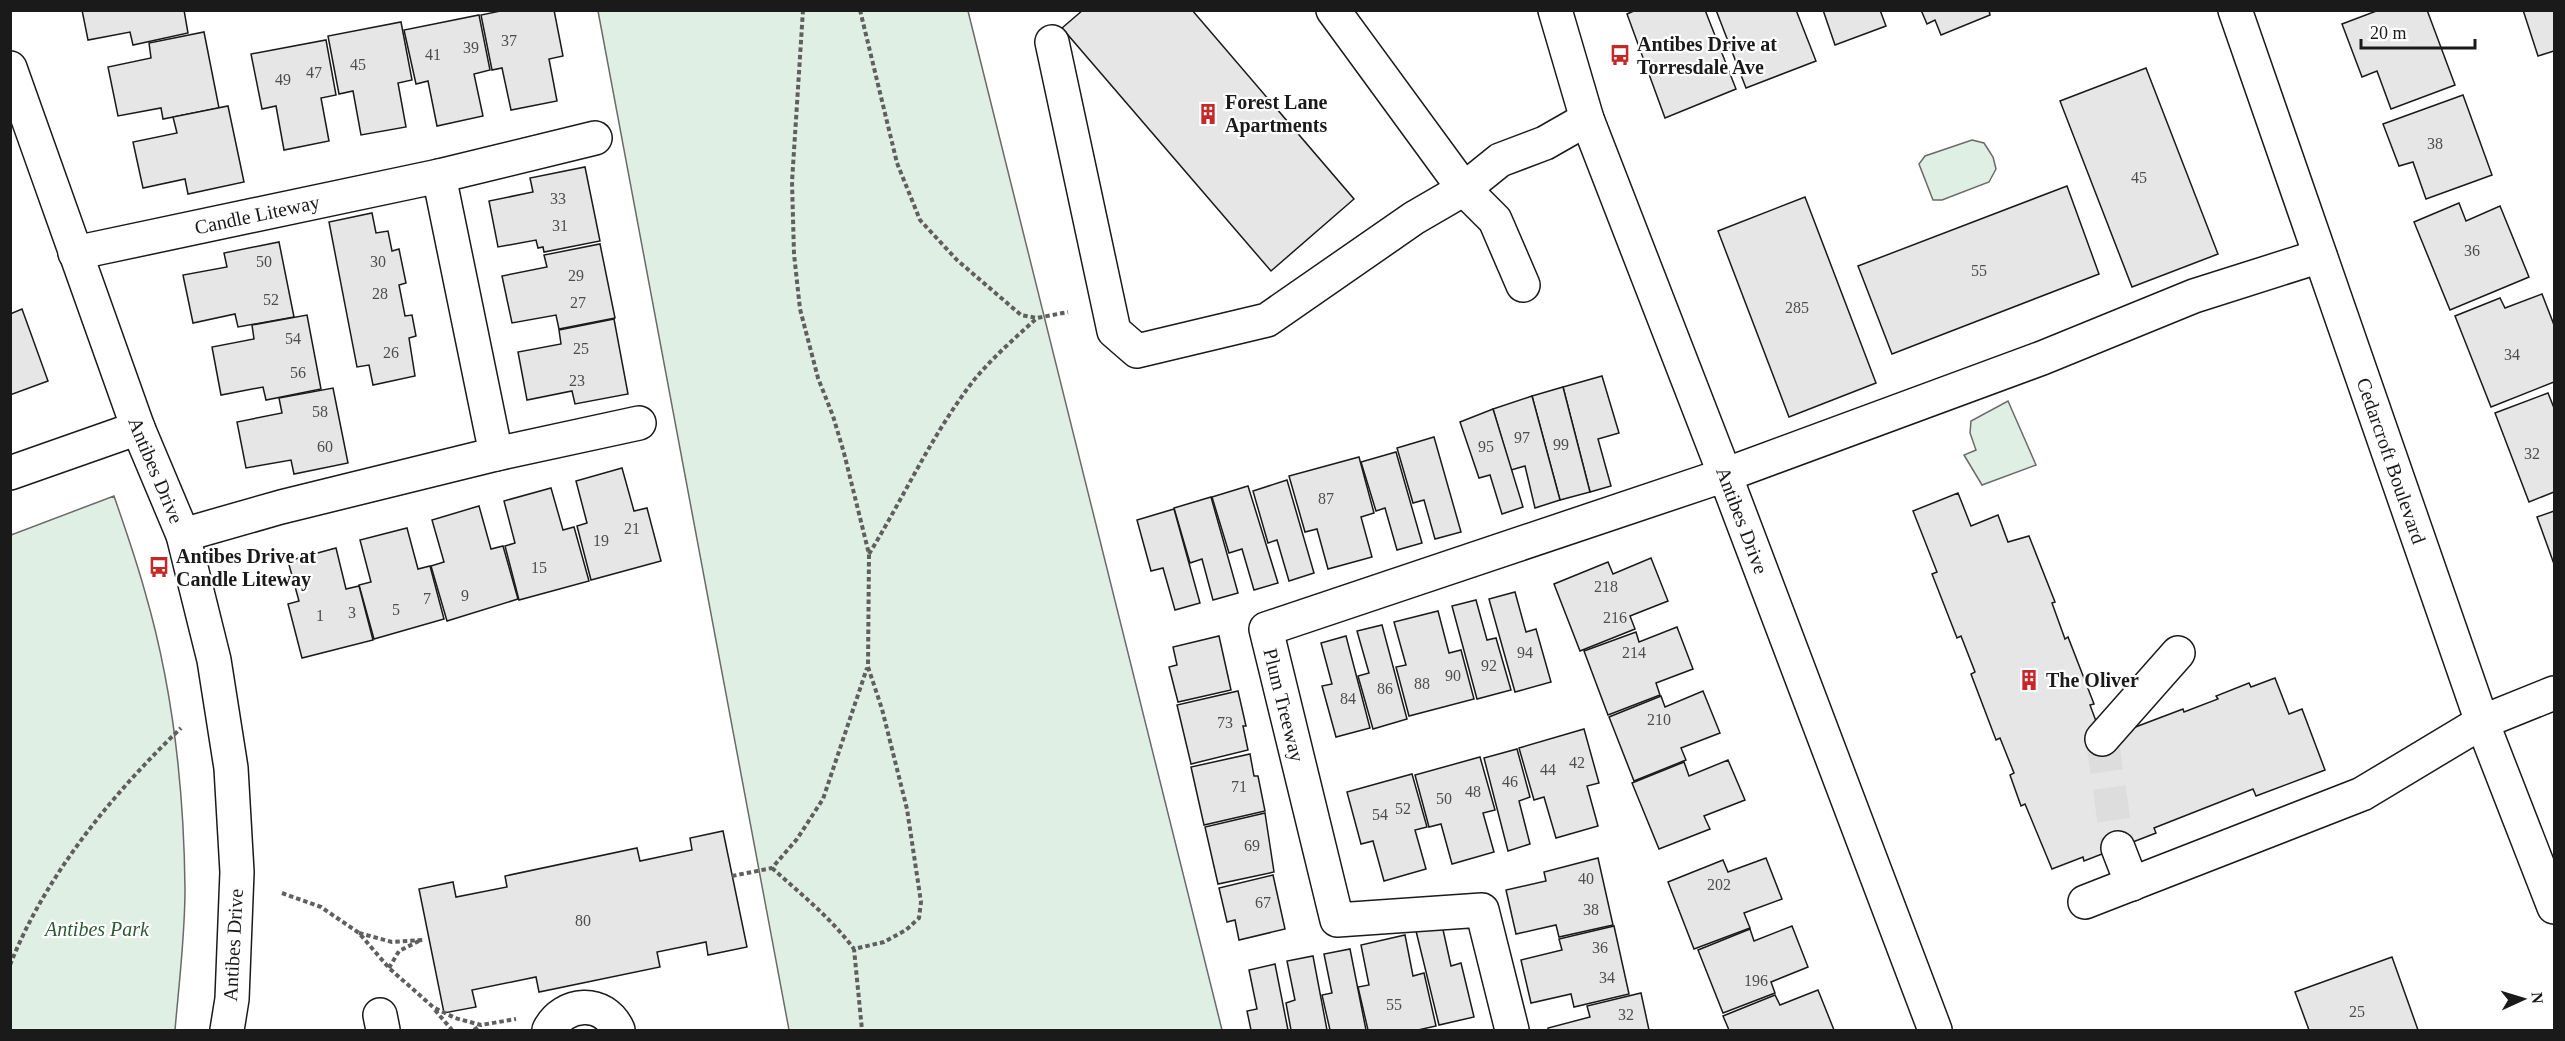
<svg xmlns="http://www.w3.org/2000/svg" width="2565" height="1041" font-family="Georgia,serif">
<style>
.green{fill:#e0efe3;stroke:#6a6a6a;stroke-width:1.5}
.building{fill:#e6e6e6;stroke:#1a1a1a;stroke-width:1.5}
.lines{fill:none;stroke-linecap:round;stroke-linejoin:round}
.minor-tunnel{stroke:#ddd;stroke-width:33;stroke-dasharray:33 16;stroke-linecap:butt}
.minor-casing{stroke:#1a1a1a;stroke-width:36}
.path{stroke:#5f5f5f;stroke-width:4;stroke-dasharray:4.5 3;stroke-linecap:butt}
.minor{stroke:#fff;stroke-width:33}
.labels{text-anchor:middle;stroke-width:4.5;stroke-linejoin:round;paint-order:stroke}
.number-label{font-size:16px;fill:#4d4d4d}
.poi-label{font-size:20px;font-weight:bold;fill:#1a1a1a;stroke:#fff;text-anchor:start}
.street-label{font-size:20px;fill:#1a1a1a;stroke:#fff}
.park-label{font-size:20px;font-style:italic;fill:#2b5a34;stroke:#fff}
</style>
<rect width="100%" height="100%" fill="#fff"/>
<!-- green -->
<g class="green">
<path d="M598,11h370l254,1019h-433z"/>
<path d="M1972,140l12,3 9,14 3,12 -7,13 -47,18h-9l-14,-36 6,-8z"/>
<path d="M2008,401l28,64 -54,20 -18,-30 12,-5 -6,-17 1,-12z"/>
<path d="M114,496c11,32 22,63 31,96 28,96 39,197 40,297 0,48 -6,94 -10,141h-164v-495z"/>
</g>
<!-- building -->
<g class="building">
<path d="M82,10h102l4,23 -55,12 -3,-13 -42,8z"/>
<path d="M505,10h49l9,46 -14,3 8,42 -46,9 -9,-42 -10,2 -11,-55z"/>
<path d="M1083,10h109l162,189 -83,72 -209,-243z"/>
<path d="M1636,10h69l31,79 -71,29 -38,-104z"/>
<path d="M1716,10h80l20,51 -70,27z"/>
<path d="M1823,10h57l6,16 -51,19z"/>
<path d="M1921,10h68l1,5 -49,20 -6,-15 -8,4z"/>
<path d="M2379,10h48l28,75 -64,24 -14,-38 -15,6 -20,-53z"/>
<path d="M2523,10h31v41l-16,5z"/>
<path d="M479,15l11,55 -16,4 9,42 -46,10 -9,-45 -12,3 -12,-54z"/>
<path d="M401,22l11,58 -14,3 8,44 -45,8 -8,-44 -14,3 -11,-58z"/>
<path d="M204,32l15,76 -56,11 -2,-11 -43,8 -10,-49 43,-9 -2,-15z"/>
<path d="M326,40l10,55 -15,3 8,43 -45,9 -8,-44 -14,3 -11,-55z"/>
<path d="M2146,68l72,186 -86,33 -72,-186z"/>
<path d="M2463,95l29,80 -66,24 -13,-37 -14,4 -16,-42z"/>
<path d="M228,106l16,76 -56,12 -3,-15 -42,9 -10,-46 44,-9 -4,-16z"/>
<path d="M585,167l15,74 -56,11 -1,-5 -5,1 -2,-8 -38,7 -9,-46 44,-9 -3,-14z"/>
<path d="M2067,186l32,88 -207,80 -34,-88z"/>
<path d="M1805,197l71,186 -87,34 -71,-186z"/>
<path d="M2459,203l7,18 34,-15 29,71 -79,33 -36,-88z"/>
<path d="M372,213l4,20 12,-2 4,20 7,-2 7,34 -7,2 6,31 7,-1 4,21 -7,2 6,38 -42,9 -4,-20 -12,2 -28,-145z"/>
<path d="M279,242l15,75 -56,10 -3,-13 -42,9 -10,-48 44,-8 -3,-14z"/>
<path d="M600,244l15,74 -56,11 -3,-14 -44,8 -10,-47 45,-9 -3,-12z"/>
<path d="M2542,294l12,31v57l-63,25 -36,-91 45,-18 5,10z"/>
<path d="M22,309l26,72 -38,14v-81z"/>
<path d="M307,315l14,74 -55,11 -3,-13 -42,8 -9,-48 42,-8 -2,-14z"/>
<path d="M614,319l14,75 -53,10 -3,-13 -45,9 -9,-48 43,-8 -2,-14z"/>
<path d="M1602,376l17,57 -21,6 13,47 -21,6 -27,-105z"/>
<path d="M1563,387l27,105 -30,8 -28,-104z"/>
<path d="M333,388l15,75 -54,11 -3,-14 -45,8 -9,-46 45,-9 -3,-15z"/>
<path d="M2548,393l6,15v84l-25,10 -34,-89z"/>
<path d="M1532,396l28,104 -25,8 -10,-42 -14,4 -18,-61z"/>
<path d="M1493,409l30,98 -21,7 -12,-39 -11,3 -19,-56z"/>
<path d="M1434,437l27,95 -26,7 -11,-39 -11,3 -16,-55z"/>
<path d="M1396,452l26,91 -25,7 -12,-42 -9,3 -15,-49z"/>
<path d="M1359,457l15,56 -13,4 11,40 -44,12 -11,-40 -12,3 -16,-56z"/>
<path d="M622,468l12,43 13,-3 14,53 -70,19 -14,-54 10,-3 -11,-42z"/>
<path d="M1287,480l27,93 -25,8 -12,-41 -9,3 -15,-52z"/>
<path d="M1248,486l30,97 -24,7 -12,-41 -13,4 -17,-56z"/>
<path d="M551,488l12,42 11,-3 15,54 -70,19 -14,-54 10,-3 -11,-42z"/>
<path d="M1958,493l13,33 27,-11 10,27 21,-6 26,66 -3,1 13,36 3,-2 26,67 -4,1 16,43 11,-14 66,-25 1,3 34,-13 -2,-3 33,-13 2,4 24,-9 14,36 13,-5 23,61 -69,26 -3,-7 -99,39 2,5 -72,28 -1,-4 -31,12 -27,-65 -4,2 -11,-31 4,-2 -14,-35 -4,2 -25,-66 4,-2 -14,-36 -4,2 -25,-64 5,-2 -24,-61z"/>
<path d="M1211,497l27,96 -25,7 -11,-41 -12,4 -16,-55z"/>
<path d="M479,506l12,43 12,-3 15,53 -71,22 -16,-55 13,-4 -12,-42z"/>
<path d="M1174,509l26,94 -25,7 -12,-42 -12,3 -14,-51z"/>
<path d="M2554,511v53l-17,-47z"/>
<path d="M407,528l11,41 12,-3 14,53 -70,20 -15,-54 12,-3 -11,-42z"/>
<path d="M336,548l10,41 13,-3 14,54 -71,18 -14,-54 11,-3 -11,-40z"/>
<path d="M1651,558l17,43 -38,15 5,13 -55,22 -26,-67 54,-22 5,12z"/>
<path d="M1515,592l11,40 10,-3 15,53 -36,10 -26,-93z"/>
<path d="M1476,600l11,40 9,-2 15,52 -34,9 -25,-93z"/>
<path d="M1438,611l11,42 12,-3 13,49 -65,17 -13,-49 10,-2 -12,-43z"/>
<path d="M1382,625l25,94 -34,10 -15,-53 11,-3 -12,-42z"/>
<path d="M1677,627l16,42 -37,14 4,12 -52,20 -24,-64 52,-19 3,10z"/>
<path d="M1219,636l12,54 -53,12 -9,-35 8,-2 -4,-18z"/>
<path d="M1346,636l24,92 -34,9 -14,-51 10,-2 -11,-41z"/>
<path d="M1238,691l8,35h-3l5,24 -57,14 -14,-59z"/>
<path d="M1703,691l17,42 -39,15 5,12 -52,21 -25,-64 52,-21 4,11z"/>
<path d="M1584,729l15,54 -12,3 11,40 -42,12 -12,-41 -10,3 -15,-52z"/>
<path d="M1517,749l13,48 -11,4 11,43 -22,7 -24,-93z"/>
<path d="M1250,754l4,22h4l7,35 -61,14 -13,-58z"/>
<path d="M1480,757l15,53 -12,3 11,39 -42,12 -11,-40 -12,3 -14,-52z"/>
<path d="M1728,760l17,40 -41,16 6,13 -51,20 -27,-66 52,-21 5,14z"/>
<path d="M1412,774l15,53 -12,3 11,39 -42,12 -11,-40 -12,3 -14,-52z"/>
<path d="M1265,813l9,59 -56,12 -13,-57z"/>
<path d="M723,831l24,116 -39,8 -2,-13 -49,10 3,15 -121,25 -3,-15 -64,13 4,17 -32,6 -25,-124 34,-7 3,15 51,-10 -2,-11 132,-28 3,13 52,-11 -2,-12z"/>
<path d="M1598,858l15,67 -54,12 -3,-12 -40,9 -10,-44 40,-9 -2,-9z"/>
<path d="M1766,858l16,41 -38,14 6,15 -56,21 -26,-67 55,-22 5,12z"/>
<path d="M1273,875l12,54 -46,11 -4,-20 -8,2 -8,-34z"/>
<path d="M1442,925l9,41 10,-3 13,54 -35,8 -23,-94z"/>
<path d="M1614,926l15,68 -55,13 -3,-13 -40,9 -10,-43 41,-10 -3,-11z"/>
<path d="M1792,926l16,41 -37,15 4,11 -52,20 -25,-63 52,-21 4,12z"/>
<path d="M1405,935l8,41 11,-3 12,53 -18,4h-50l-10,-43 11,-2 -8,-40z"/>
<path d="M1350,949l16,81h-36l-8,-35 10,-2 -8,-39z"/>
<path d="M1313,956l14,74h-36l-5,-27 9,-3 -8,-39z"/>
<path d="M2392,957l26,73h-109l-14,-38z"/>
<path d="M1275,964l13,66h-37l-4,-19 10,-2 -8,-39z"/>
<path d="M1818,990l16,40h-105l-6,-14 52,-21 5,10z"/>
<path d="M1641,993l8,37h-101v-2l42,-11 -3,-11z"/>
</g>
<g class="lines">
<!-- minor-tunnel -->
<path class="minor-tunnel" d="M2102,739l16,109"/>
<defs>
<g id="minor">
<path d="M1333,10l131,179 31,31 28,65"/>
<path id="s1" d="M1555,10l32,109 138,356 210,555"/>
<path id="s2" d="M2235,10l247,712 72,185"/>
<path d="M1052,42l62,289 23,20 130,-31 147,-102 50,-29 36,-29 45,-17 42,-24"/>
<path id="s3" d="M10,68l128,360 45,107 31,125 17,108 6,104 -5,127 -5,31"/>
<path d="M439,176l156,-38"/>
<path id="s4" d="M75,253l364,-77 57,278 -215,53 -98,28"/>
<path d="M496,454l143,-31"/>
<path d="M10,473l128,-45"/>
<path d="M2102,739l76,-86"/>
<path d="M2118,848l14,36"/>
<path d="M2085,902l277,-108 120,-72 72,-29"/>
<path d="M380,1015l3,15"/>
<path d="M549,1030c14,-28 55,-32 69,0"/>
<path d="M1512,1030l-30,-120 -145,10 -71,-291 459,-154 317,-117 152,-62 126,-40"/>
</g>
</defs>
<!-- minor casing -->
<use href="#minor" class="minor-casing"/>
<!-- path -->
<g class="path">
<path d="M803,10l-11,172 2,72 6,55 18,69 15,38 11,37 25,101 -1,113 14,42 25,100 14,93 -2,16 -13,12 -22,12 -30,7 8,81"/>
<path d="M860,10l37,153 23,57 37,40 64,55 16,3 31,-6"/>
<path d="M869,554c35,-57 63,-120 105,-174 18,-22 41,-42 62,-61"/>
<path d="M772,868c29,26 59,50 82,81"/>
<path d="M732,876l40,-8 25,-29 26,-40 44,-131"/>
<path d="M282,893l39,14 38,26 30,35 44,39 22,11 26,7 35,-6"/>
<path d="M359,933l33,9 31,-2"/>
<path d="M10,965c35,-89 103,-172 171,-237"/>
<path d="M389,968l10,-17 20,-10"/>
<path d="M435,1010l17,20"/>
<path d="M474,1030l7,-5"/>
</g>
<!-- minor -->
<use href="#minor" class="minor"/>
</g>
<!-- icons -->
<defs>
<symbol id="bus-bare" viewBox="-9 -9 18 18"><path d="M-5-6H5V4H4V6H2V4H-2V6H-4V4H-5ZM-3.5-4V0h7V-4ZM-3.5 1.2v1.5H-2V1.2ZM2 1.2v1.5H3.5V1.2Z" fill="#c62828" stroke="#fff" stroke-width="2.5" paint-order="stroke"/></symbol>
<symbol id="building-bare" viewBox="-9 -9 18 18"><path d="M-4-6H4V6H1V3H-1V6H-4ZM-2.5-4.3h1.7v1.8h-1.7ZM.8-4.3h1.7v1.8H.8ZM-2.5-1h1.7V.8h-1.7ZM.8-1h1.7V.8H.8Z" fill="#c62828" stroke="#fff" stroke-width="2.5" paint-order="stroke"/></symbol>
</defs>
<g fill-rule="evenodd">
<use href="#bus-bare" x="1605" y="40" width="30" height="30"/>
<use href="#building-bare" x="1193" y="99" width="30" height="30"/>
<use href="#bus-bare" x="144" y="552" width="30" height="30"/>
<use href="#building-bare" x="2014" y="665" width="30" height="30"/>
</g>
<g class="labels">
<!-- number labels -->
<g class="number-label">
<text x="509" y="46">37</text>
<text x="471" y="53">39</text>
<text x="433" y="60">41</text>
<text x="358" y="70">45</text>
<text x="314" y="78">47</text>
<text x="283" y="85">49</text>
<text x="2435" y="149">38</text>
<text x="2139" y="183">45</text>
<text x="558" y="204">33</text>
<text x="560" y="231">31</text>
<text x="2472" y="256">36</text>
<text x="264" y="267">50</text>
<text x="378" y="267">30</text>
<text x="1979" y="276">55</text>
<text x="576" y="281">29</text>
<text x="380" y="299">28</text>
<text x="271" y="305">52</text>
<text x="578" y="308">27</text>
<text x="1797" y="313">285</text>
<text x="293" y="344">54</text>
<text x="581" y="354">25</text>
<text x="391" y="358">26</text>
<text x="2512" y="360">34</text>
<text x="298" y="378">56</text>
<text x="577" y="386">23</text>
<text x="320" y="417">58</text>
<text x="1522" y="443">97</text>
<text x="1561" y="450">99</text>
<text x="325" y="452">60</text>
<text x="1486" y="452">95</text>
<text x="2532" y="459">32</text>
<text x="1326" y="504">87</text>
<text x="632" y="534">21</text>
<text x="601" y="546">19</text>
<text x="539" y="573">15</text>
<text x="1606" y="592">218</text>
<text x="465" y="601">9</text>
<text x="427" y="604">7</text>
<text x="396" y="615">5</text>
<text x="352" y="618">3</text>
<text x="320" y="621">1</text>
<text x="1615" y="623">216</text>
<text x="1525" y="658">94</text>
<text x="1634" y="658">214</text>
<text x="1489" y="671">92</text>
<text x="1453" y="681">90</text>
<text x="1422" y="689">88</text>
<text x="1385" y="694">86</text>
<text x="1348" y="704">84</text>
<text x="1659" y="725">210</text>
<text x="1225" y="728">73</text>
<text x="1577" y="768">42</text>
<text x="1548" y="775">44</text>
<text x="1510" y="787">46</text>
<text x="1239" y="792">71</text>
<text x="1473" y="797">48</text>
<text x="1444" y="804">50</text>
<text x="1403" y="814">52</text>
<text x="1380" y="820">54</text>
<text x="1252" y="851">69</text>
<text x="1586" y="884">40</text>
<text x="1719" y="890">202</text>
<text x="1263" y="908">67</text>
<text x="1591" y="915">38</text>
<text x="583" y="926">80</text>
<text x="1600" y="953">36</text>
<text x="1607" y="983">34</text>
<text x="1756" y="986">196</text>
<text x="1394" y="1010">55</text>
<text x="2357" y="1017">25</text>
<text x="1626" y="1020">32</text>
</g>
<!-- poi labels -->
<g class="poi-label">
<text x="1637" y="51">Antibes Drive at<tspan x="1637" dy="23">Torresdale Ave</tspan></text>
<text x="1225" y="109">Forest Lane<tspan x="1225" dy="23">Apartments</tspan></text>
<text x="176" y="563">Antibes Drive at<tspan x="176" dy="23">Candle Liteway</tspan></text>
<text x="2046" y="687">The Oliver</text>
</g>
<!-- street labels -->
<g class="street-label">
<text dy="7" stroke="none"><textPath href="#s4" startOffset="186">Candle Liteway</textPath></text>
<text dy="7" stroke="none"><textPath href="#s2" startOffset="477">Cedarcroft Boulevard</textPath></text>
<text dy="7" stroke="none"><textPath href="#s3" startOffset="428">Antibes Drive</textPath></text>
<text dy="7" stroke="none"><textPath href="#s1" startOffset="544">Antibes Drive</textPath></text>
<text transform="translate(1284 705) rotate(76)" y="7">Plum Treeway</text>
<text transform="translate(233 945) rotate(-87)" y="7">Antibes Drive</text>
</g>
<!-- park labels -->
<g class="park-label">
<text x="97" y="936">Antibes Park</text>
</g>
</g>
<!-- border -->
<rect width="2565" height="1041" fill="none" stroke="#1a1a1a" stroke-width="24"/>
<!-- north arrow -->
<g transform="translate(2523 999) rotate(86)" stroke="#ffffff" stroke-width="4.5" paint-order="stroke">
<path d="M0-4.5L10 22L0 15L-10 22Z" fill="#1a1a1a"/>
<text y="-9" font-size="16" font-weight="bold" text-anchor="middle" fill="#1a1a1a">N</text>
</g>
<!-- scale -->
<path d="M2361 39v9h114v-9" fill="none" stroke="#1a1a1a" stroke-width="3"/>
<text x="2370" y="39" font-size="18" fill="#1a1a1a" stroke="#ffffff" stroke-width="4.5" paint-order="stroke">20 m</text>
</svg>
